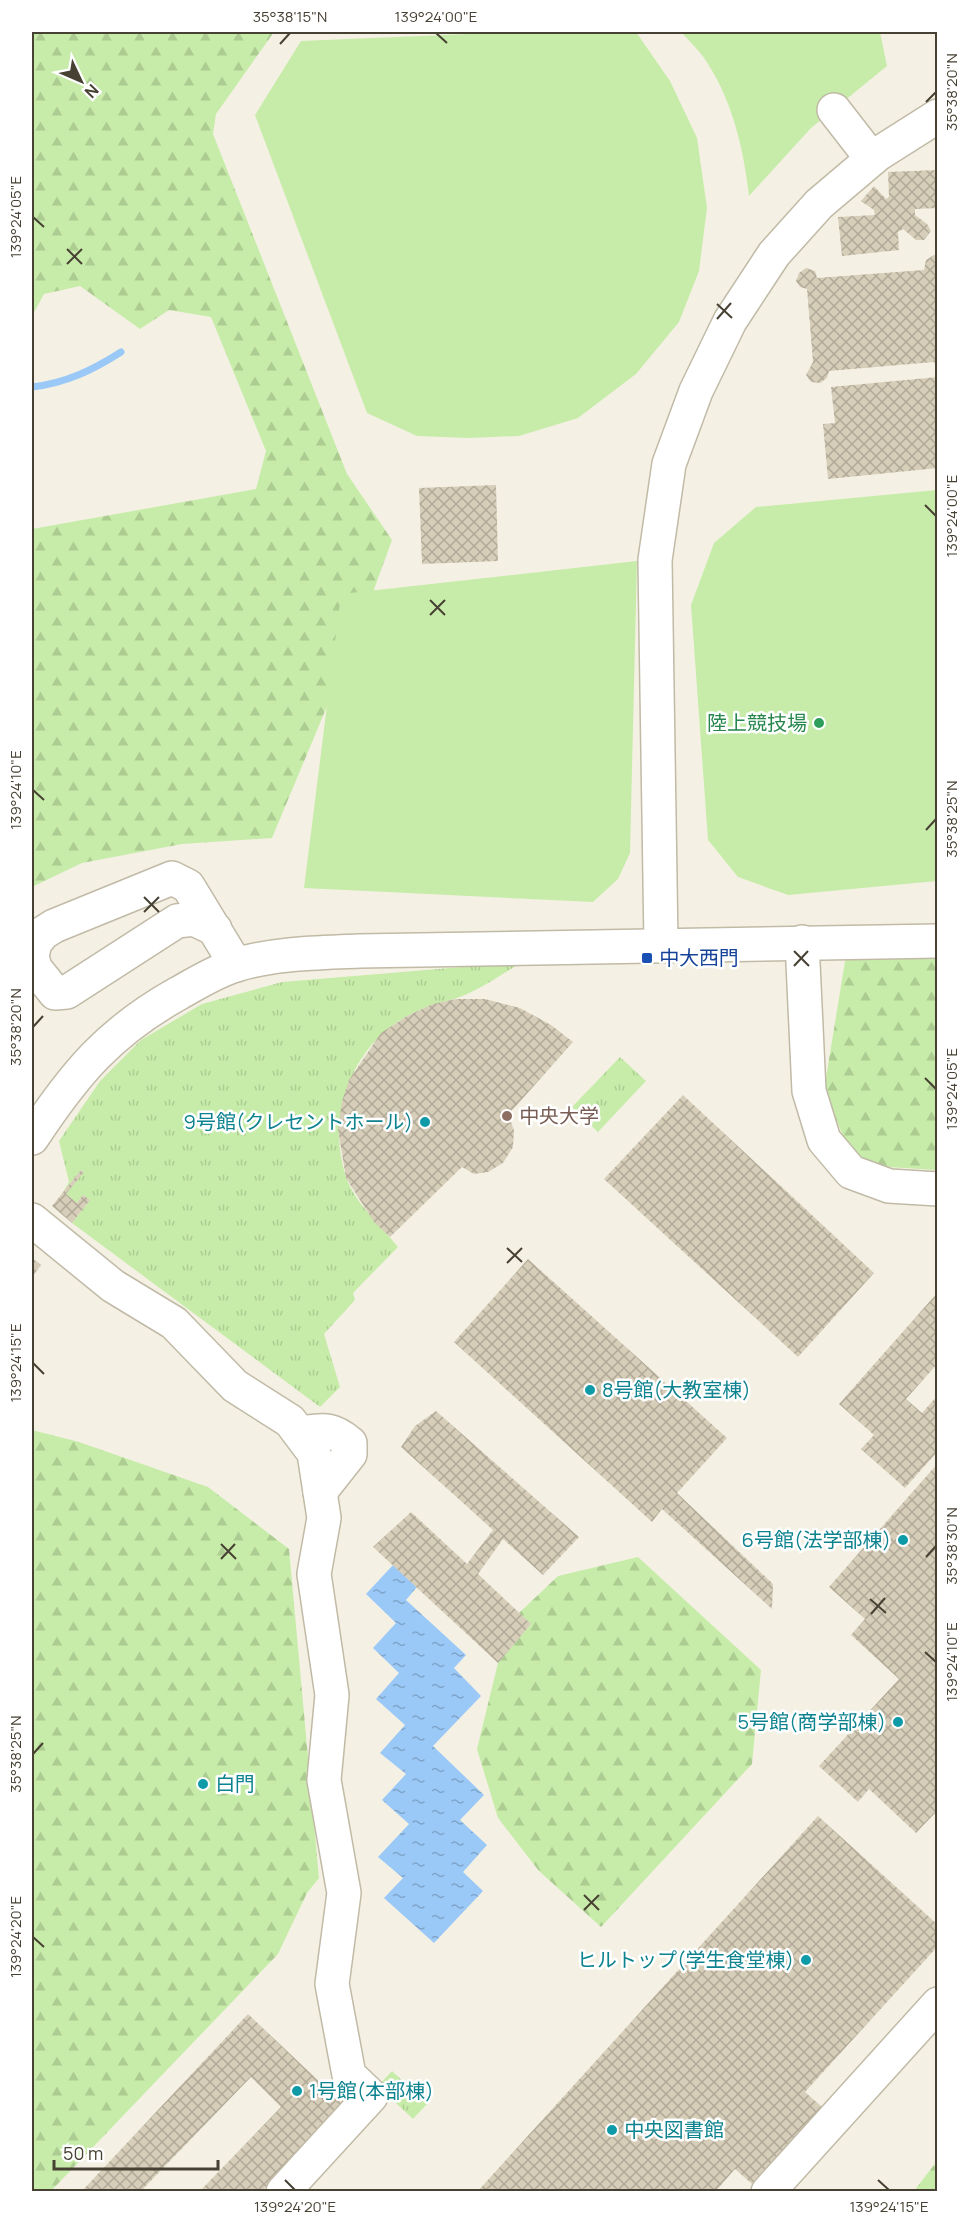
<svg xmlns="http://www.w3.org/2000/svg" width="969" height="2223" font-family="Manrope,'Noto Sans JP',sans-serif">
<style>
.grass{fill:url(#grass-tufts)}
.forest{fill:url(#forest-firs)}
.green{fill:#c7eca9}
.water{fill:url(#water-ripples)}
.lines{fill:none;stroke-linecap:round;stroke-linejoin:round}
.stream{stroke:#9ac8f7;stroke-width:7}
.building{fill:url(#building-cross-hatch)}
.minor-casing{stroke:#c0baa6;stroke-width:36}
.minor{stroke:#fff;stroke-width:33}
.ticks{fill:none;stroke:#474133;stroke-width:2}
.leisure-dot{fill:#2e9e5b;stroke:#fff;stroke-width:2}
.transit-dot{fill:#1a4fb4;stroke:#fff;stroke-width:2}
.education-dot{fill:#8d6e63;stroke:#fff;stroke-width:2}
.culture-dot{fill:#0f9aa8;stroke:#fff;stroke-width:2}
.labels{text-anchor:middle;stroke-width:5;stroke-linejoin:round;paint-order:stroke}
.leisure-label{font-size:20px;fill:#27864d;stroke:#fff;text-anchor:end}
.transit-label{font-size:20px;fill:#164399;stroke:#fff;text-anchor:start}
.education-label{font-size:20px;fill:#785e54;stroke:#fff;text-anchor:start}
.culture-label{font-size:20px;fill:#0d838f;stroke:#fff;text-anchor:end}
.neatline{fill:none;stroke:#474133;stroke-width:2}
.ticks-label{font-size:15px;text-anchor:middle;fill:#474133}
</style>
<defs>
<pattern id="grass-tufts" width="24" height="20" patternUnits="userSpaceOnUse" patternTransform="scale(1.5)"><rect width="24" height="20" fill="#c7eca9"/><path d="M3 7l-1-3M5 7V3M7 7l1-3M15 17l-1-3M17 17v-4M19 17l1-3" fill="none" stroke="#accc92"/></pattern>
<pattern id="forest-firs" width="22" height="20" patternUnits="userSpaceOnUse" patternTransform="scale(1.5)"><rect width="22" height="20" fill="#c7eca9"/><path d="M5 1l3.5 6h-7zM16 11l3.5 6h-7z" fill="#accc92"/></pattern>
<pattern id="water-ripples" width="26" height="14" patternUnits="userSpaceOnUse" patternTransform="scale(1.5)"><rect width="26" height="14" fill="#9ac8f7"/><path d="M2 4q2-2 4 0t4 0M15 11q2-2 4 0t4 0" fill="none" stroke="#7fa4c9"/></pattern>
<pattern id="building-cross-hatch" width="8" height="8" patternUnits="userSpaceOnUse" patternTransform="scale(1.5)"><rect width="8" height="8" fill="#d7ceb9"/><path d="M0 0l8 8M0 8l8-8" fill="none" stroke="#b0a997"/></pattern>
</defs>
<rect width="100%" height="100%" fill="#f4f1e4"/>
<!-- grass -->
<g class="grass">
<path d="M523,962c-22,12 -45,30 -69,37 -16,5 -31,8 -47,17 -56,31 -81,100 -61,161 10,28 34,47 52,70l-45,46 2,7 -31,34 16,53 -20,20 -248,-184 18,-23 -7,-5 -6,8 -11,-9 17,-22 -2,-2 -19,24 7,-12 -10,-41 41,-60 41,-41 61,-36 80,-22z"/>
<path d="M620,1057l26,24 -48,51 -26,-25z"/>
<path d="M392,2071l35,33 -14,15 -35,-33z"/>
</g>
<!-- forest -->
<g class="forest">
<path d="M32,32h242l-58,82 -3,20 134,340 45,66 -31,85 -89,213 -90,6 -100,19 -50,24v-358l224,-40 10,-38 -55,-134 -42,-7 -29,19 -60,-43 -36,8 -12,22z"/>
<path d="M937,946v224l-82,-5 -31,-75 23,-141z"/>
<path d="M32,1430l47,12 129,45 81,62 30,329 -12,15 -29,61 -228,238 -18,-1z"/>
<path d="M638,1557l123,113 -9,94 -151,163 -62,-56 -41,-53 -21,-69 21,-86 33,-39 -12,-11 39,-37z"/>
<path d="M937,2161v30h-23z"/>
</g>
<!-- green -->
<g class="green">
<path d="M519,32h117l34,49 27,57 10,70 -8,63 -20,51 -43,52 -58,44 -59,18 -51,2 -51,-2 -50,-23 -112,-298 46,-74z"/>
<path d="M681,32h199l7,34 -76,62 -62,68c-5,-45 -16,-93 -41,-132 -7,-12 -18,-22 -27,-32z"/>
<path d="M937,490v391l-149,14 -50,-18 -30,-37 -17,-235 23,-62 42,-36z"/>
<path d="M637,561l-7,292 -12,26 -25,23 -289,-14 37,-294z"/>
</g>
<!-- water -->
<path class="water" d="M393,1565l24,22 -11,13 60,55 -12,13 27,28 -48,50 51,49 -24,25 27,25 -24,27 20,19 -49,52 -50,-45 19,-20 -25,-21 31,-33 -27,-24 24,-26 -26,-21 25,-28 -29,-26 23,-26 -26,-25 23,-25 -30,-29z"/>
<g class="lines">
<!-- stream -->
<path class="stream" d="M32,387c34,-4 61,-17 89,-35"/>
</g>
<!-- building -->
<g class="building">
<path d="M938,170v38l-23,1v6l12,9 4,7 -7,9h-8l-13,-11 -5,3 1,18 -57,6 -4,-39 37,-2 -1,-5 -13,-9 13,-15 12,13 3,-2 -1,-25z"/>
<path d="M934,255l4,1v111l-4,-5 -105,9 -2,7 -7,5 -9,-1 -5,-7 7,-13 -6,-73 -7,-2 -4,-6 3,-8 7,-5 9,3 2,7 107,-8 2,-10z"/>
<path d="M938,377v91l-110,11 -5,-55 12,-1 -4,-36z"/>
<path d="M496,485l2,76 -76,3 -3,-76z"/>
<path d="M456,999h29l35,9 31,17 22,17 -65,73 6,15 -1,17 -10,16 -15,9 -14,2 -12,-7 -72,70 -16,-15 -28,-44 -8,-49 4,-28 7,-21 32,-47 26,-17 26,-12z"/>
<path d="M683,1095l191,178 -76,84 -194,-178z"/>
<path d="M81,1170l3,2 -18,22 11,9 6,-8 7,5 -18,23 -20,-17z"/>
<path d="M32,1258l9,7 -9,12z"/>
<path d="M528,1259l199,179 -50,55 96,91 -1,25 -110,-100 -10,13 -198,-180z"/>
<path d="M938,1292v71l-32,36 16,14 16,-18v56l-33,37 -44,-39 13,-14 -35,-31z"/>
<path d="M436,1411l143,126 -36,38 -40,-36 -25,35 53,50 -33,39 -125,-116 38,-35 56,52 26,-34 -92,-83 14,-21z"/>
<path d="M938,1463v347l-22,23 -47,-44 -11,13 -39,-36 80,-87 -48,-44 14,-16 -36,-32z"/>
<path d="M818,1816l120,109v21l-133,146 17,15 -70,77 -17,-15 -20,23h-238z"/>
<path d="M248,2014l95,90 -82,88h-62l82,-85 -30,-30 -111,115h-59z"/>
</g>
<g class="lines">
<defs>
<g id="minor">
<path d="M834,110l38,49"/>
<path d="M215,929l-21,-10 -17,2 -110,71 -12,1 -20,-25 -3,-12 3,-13 8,-10 11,-7 118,-48 16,8 48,79"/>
<path d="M802,942l7,149 15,49 27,32 38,14 49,3"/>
<path d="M661,944l-6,-384 14,-96 27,-73 34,-70 44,-67 45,-50 59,-50 60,-38"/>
<path d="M32,1138c43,-65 77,-106 147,-145 18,-10 37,-22 57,-28 39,-12 82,-12 123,-14l579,-10"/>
<path d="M32,1220l81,66 61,37 61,63 55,35 24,32 10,65 -10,56 18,121 -8,85 20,113 -12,91 17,91 22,21 -88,96"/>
<path d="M300,1433c23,-3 31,-6 50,10v11l-30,38"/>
<path d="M768,2192l170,-188"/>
</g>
</defs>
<!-- minor casing -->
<use href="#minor" class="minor-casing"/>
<!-- minor -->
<use href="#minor" class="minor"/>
</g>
<!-- ticks -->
<path class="ticks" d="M436,33l11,10M280,44l10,-11M926,102l10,-10M33,217l11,10M67,249l15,15M67,264l15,-15M717,304l15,14M717,319l14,-16M925,505l11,11M430,600l15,15M430,615l15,-15M33,790l11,10M926,830l10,-11M144,897l15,15M144,912l15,-15M794,951l15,15M794,966l14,-15M33,1027l10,-11M925,1078l11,11M507,1248l15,14M507,1263l15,-15M33,1363l11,11M221,1544l15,15M926,1557l10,-11M221,1559l14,-15M870,1599l16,14M871,1614l14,-16M925,1652l11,10M33,1754l10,-11M584,1895l15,15M584,1910l15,-15M33,1937l11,10M285,2180l10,10M878,2180l11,10"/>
<!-- markers -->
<circle class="leisure-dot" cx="819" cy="723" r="6"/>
<rect class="transit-dot" x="641" y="952" width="12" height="12" rx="3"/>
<circle class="education-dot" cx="507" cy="1116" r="6"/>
<g class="culture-dot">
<circle cx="425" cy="1122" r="6"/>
<circle cx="590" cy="1390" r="6"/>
<circle cx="903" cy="1540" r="6"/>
<circle cx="898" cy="1722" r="6"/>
<circle cx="203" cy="1784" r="6"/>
<circle cx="806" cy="1960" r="6"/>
<circle cx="297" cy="2091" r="6"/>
<circle cx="612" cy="2130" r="6"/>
</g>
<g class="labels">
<!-- leisure labels -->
<g class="leisure-label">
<text x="807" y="730">陸上競技場</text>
</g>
<!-- transit labels -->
<g class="transit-label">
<text x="659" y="965">中大西門</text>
</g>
<!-- education labels -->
<g class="education-label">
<text x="519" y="1123">中央大学</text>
</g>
<!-- culture labels -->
<g class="culture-label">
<text x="413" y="1129">9号館(クレセントホール)</text>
<text x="602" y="1397" text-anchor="start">8号館(大教室棟)</text>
<text x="891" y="1547">6号館(法学部棟)</text>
<text x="886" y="1729">5号館(商学部棟)</text>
<text x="215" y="1791" text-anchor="start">白門</text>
<text x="794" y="1967">ヒルトップ(学生食堂棟)</text>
<text x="309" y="2098" text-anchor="start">1号館(本部棟)</text>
<text x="624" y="2137" text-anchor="start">中央図書館</text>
</g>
</g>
<!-- border -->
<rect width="969" height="2223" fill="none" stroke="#ffffff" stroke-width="66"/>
<!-- north arrow -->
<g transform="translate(81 81) rotate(134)" stroke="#ffffff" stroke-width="4.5" paint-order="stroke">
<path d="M0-4.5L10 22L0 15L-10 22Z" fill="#474133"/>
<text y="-9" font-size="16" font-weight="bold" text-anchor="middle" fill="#474133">N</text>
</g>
<!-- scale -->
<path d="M54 2160v9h164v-9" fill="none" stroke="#474133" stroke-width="3"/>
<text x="63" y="2160" font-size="18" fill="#474133" stroke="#ffffff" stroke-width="4.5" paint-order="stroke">50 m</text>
<rect x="33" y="33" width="903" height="2157" class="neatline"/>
<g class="ticks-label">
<text x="290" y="22">35°38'15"N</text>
<text x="436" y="22">139°24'00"E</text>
<text transform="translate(952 92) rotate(-90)" y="5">35°38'20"N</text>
<text transform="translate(16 217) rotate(-90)" y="5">139°24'05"E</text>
<text transform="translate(952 516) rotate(-90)" y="5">139°24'00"E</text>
<text transform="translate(16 790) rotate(-90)" y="5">139°24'10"E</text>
<text transform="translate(952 819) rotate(-90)" y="5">35°38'25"N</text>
<text transform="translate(16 1027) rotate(-90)" y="5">35°38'20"N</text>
<text transform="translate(952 1089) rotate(-90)" y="5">139°24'05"E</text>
<text transform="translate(16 1363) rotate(-90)" y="5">139°24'15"E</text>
<text transform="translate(952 1546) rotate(-90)" y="5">35°38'30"N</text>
<text transform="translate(952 1662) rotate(-90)" y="5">139°24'10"E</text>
<text transform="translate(16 1754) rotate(-90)" y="5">35°38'25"N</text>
<text transform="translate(16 1937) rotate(-90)" y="5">139°24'20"E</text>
<text x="295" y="2212">139°24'20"E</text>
<text x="889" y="2212">139°24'15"E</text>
</g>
</svg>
